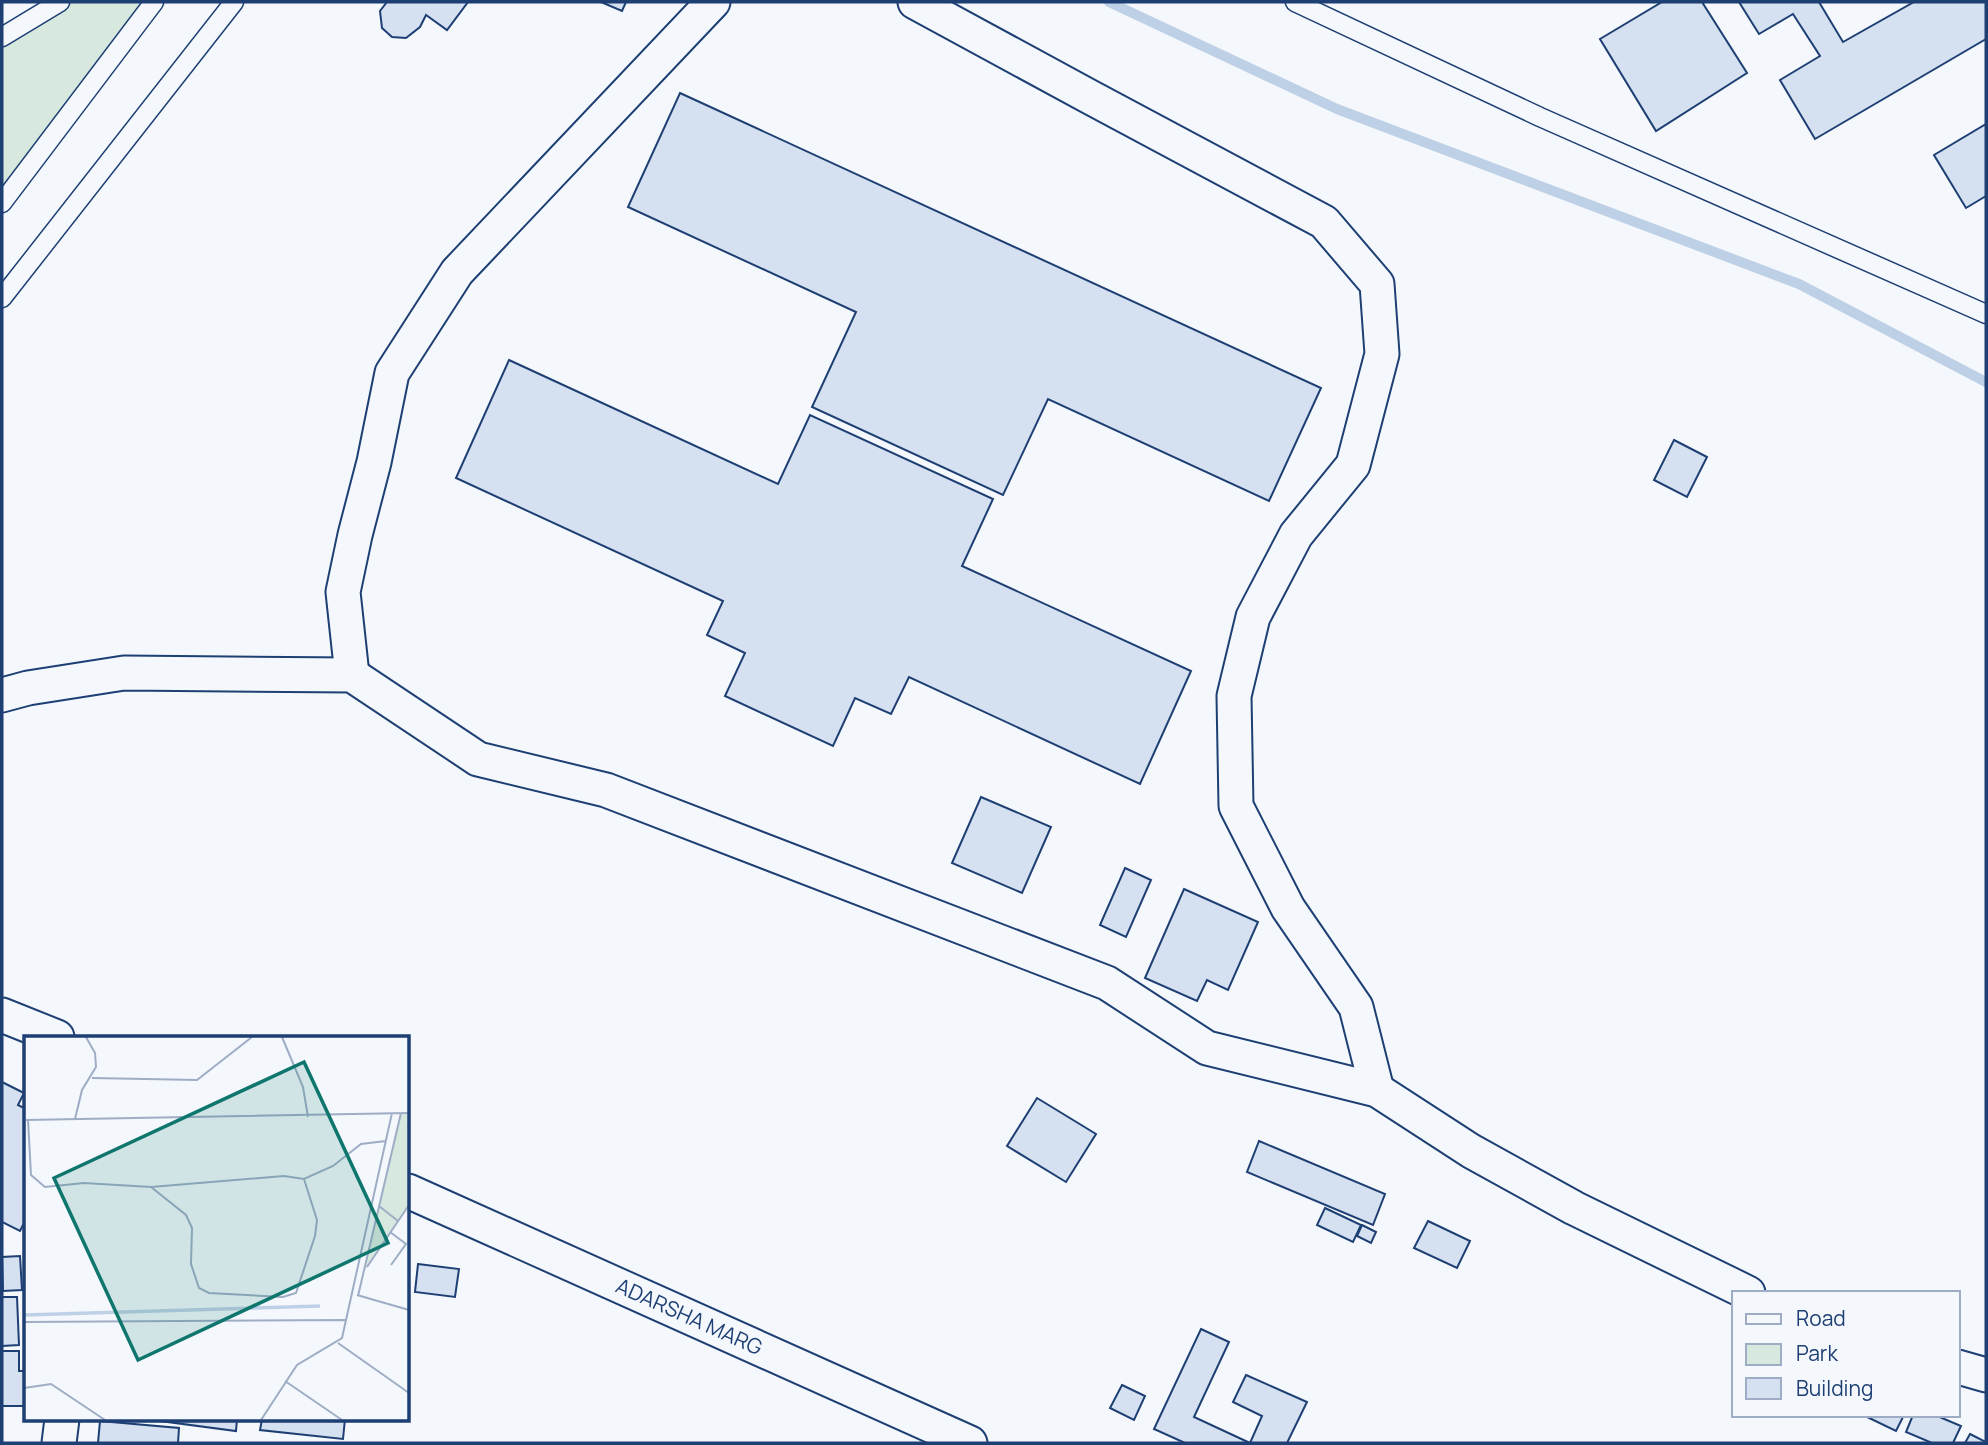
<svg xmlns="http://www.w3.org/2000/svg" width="1988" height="1445" font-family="Manrope,sans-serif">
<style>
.green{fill:#d7e8df;stroke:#687fa3;stroke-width:2}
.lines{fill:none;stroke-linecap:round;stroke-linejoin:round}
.stream{stroke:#bed0e5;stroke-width:10}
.building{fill:#d5e0f0;stroke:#1d3f73;stroke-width:2}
.lane-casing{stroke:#1d3f73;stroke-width:21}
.street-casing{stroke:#1d3f73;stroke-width:37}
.lane{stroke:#f4f7fb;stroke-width:18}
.street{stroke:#f4f7fb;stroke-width:33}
.labels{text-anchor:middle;stroke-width:5;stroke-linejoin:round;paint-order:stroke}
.street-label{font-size:21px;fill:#1d3f73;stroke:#f4f7fb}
.inset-river{fill:none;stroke:#bed0e5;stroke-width:3.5}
.inset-road{fill:none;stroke:#9eadc5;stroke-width:2}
.view{fill:#0f766e;fill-opacity:0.15;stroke:#0f766e;stroke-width:3.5}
.inset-edge{fill:none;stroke:#1d3f73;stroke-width:3.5}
</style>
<rect width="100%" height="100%" fill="#f4f7fb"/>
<!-- green -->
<path class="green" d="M60,2h94l-152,201v-166z"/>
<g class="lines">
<!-- stream -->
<path class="stream" d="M1109,2l228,107 462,175 187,98"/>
</g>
<!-- building -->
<g class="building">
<path d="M387,2h81l-21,28 -21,-15 -6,12 -14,11 -14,-1 -10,-9 -2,-17z"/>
<path d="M601,2h25l-4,9z"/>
<path d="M1662,2h40l45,71 -91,58 -56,-92z"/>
<path d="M1739,2h80l24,40 71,-40h72v37l-171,100 -35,-59 40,-24 -27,-42 -34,20z"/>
<path d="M680,93l641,295 -52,113 -221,-102 -45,96 -191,-88 44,-95 -228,-105z"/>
<path d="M1986,124v72l-20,12 -32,-53z"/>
<path d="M509,360l269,124 32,-69 183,84 -31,67 229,105 -51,113 -231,-107 -18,37 -36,-16 -22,48 -108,-50 20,-43 -38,-18 16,-34 -267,-123z"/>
<path d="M1674,440l33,17 -20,40 -33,-17z"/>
<path d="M981,797l70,30 -29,66 -70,-30z"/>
<path d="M1125,868l26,12 -25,57 -26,-12z"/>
<path d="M1184,889l74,33 -30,68 -21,-10 -10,21 -52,-23z"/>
<path d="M2,1082l22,11 -6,12 8,4v110l-6,12 -18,-9z"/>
<path d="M1037,1098l59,36 -30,48 -59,-36z"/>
<path d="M1259,1141l126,53 -12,31 -126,-53z"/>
<path d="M1325,1208l36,17 -8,17 -36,-17z"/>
<path d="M1428,1221l42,20 -13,27 -43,-20z"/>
<path d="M1362,1225l14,7 -5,11 -14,-7z"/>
<path d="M20,1256l2,34 -19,1 -1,-34z"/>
<path d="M418,1264l41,5 -4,28 -40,-5z"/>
<path d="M2,1297h15l2,48 -17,1z"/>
<path d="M1201,1329l28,13 -35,75 56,26h-65l-31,-14z"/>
<path d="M2,1351h17v20h7v35h-24z"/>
<path d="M1246,1375l61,27 -20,41h-37l12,-27 -29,-14z"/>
<path d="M1122,1385l23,11 -11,24 -24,-12z"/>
<path d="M1863,1415h41l-8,16z"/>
<path d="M1913,1415h22l26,11 -8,17h-21l-26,-11z"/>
<path d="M153,1419h84l-1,12 -83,-11z"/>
<path d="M262,1419h83l-2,20 -83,-9z"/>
<path d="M100,1421l79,7 -1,15h-80z"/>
<path d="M1970,1434l16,8v1h-21z"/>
</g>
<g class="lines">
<defs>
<g id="lane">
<path d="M1295,2l245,115 446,197"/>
<path d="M2,37l58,-35"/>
<path d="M2,203l152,-201"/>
<path d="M2,298l232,-296"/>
</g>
<g id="street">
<path d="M915,2l175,95 234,125 53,62 5,70 -29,111 -57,70 -43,82 -19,79 2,110 52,102 68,99 21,83"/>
<path d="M352,675l-9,-83 12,-57 19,-73 18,-89 65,-101 256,-270"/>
<path d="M2,695l26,-7 96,-15 228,2 126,84 128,31 501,193 100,65 170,42 94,61 103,57 174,85"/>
<path d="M2,1015l55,22"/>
<path id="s1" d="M408,1191l562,252"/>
<path d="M1958,1367l28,8"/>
<path d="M59,1443l3,-24"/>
</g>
</defs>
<!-- lane casing -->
<use href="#lane" class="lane-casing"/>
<!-- street casing -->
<use href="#street" class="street-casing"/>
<!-- lane -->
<use href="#lane" class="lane"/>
<!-- street -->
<use href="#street" class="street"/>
</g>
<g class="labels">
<!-- street labels -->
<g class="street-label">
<text dy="7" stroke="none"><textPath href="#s1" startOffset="308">ADARSHA MARG</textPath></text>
</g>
</g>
<!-- overview -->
<g transform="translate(24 1036)">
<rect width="385" height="385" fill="#f4f7fb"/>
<path d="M377,77h8v92l-44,65z" fill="#d7e8df"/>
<path class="inset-river" d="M0,279l296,-9"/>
<path class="inset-road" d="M258,1l21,50 5,30M68,42l105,2 55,-43M51,83l7,-29 14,-23 -1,-14 -9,-16M2,84l383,-7M4,84l3,55 14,12 39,-4 67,4 133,-11 20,3 29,-13 28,-22 25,-3M127,151l35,28 6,13 -1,36 8,24 10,5 74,4 13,-4 19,-57 2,-16 -13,-41M355,170l19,15M366,196l16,12 -15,21M343,231l42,-62M333,259l52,15M334,260l43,-183M0,286l321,-2M314,307l71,50M261,345l57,39M0,352l27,-4 54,36M237,384l36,-55 45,-27 50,-225"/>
<path class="view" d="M280,26l84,181 -250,117 -84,-182z"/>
<rect width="385" height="385" class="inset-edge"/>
</g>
<!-- border -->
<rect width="1988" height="1445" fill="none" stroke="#1d3f73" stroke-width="7"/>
<!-- legend -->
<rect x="1732" y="1291" width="228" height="126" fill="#f4f7fb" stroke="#9eadc5" stroke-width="2"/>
<rect x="1746" y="1314" width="35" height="10" fill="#f4f7fb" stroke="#9eadc5" stroke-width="2"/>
<text x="1796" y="1326" font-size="21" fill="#1d3f73">Road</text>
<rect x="1746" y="1344" width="35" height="21" fill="#d7e8df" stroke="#9eadc5" stroke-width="2"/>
<text x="1796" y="1361" font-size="21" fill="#1d3f73">Park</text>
<rect x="1746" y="1378" width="35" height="21" fill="#d5e0f0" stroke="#9eadc5" stroke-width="2"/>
<text x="1796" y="1396" font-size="21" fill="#1d3f73">Building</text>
</svg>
